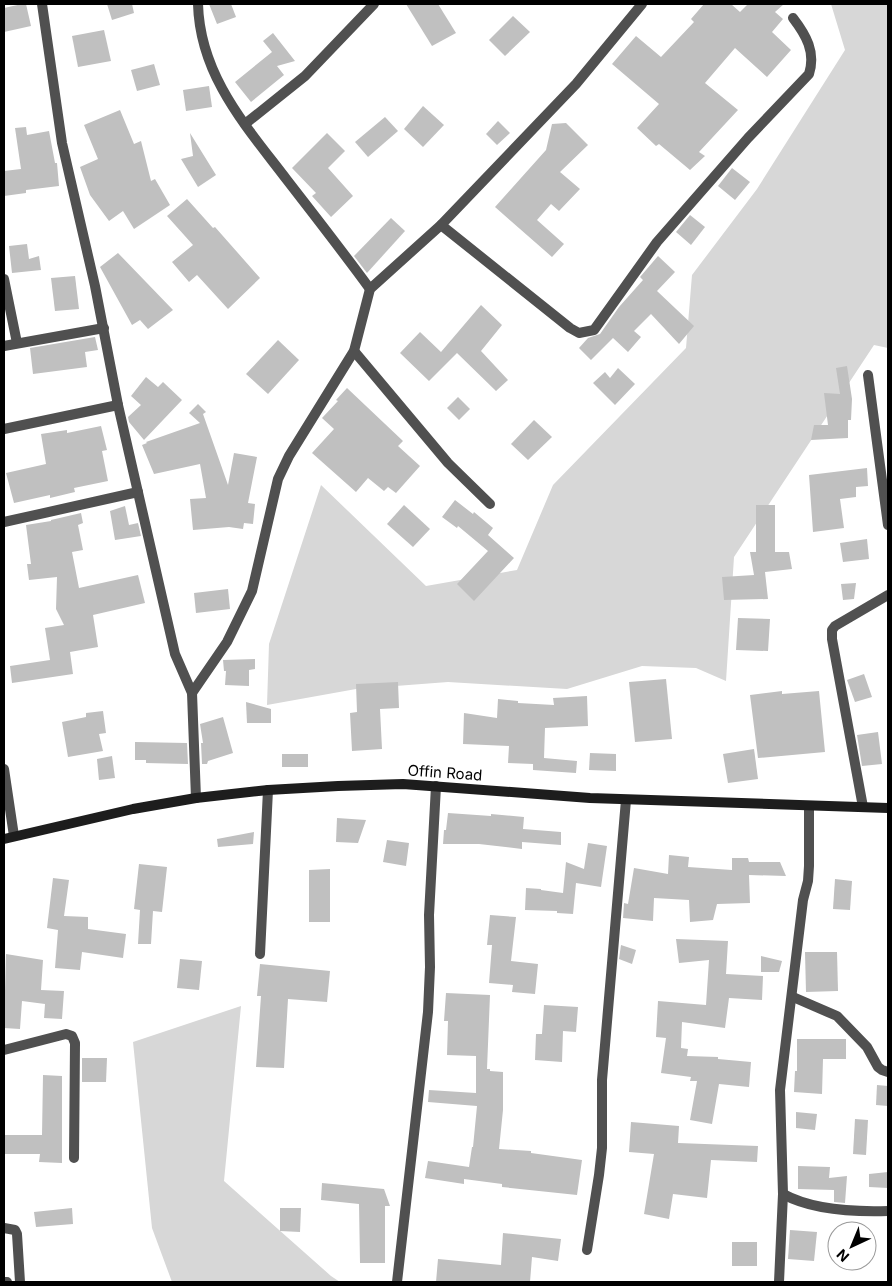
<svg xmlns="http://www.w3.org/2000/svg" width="892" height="1286" font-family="Inter,sans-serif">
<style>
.green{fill:#d7d7d7}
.building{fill:#c0c0c0}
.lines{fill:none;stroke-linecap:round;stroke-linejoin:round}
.street{stroke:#505050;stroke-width:10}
.secondary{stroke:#1d1d1d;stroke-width:10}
.labels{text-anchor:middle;stroke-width:4;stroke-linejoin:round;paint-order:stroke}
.street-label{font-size:15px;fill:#000;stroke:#fff}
</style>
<rect width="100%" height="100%" fill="#fff"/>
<!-- green -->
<g class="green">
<path d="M831,4h57v344l-14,-3 -140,212 -8,124 -30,-13 -54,-2 -75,23 -119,-7 -92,7 -89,16 2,-61 52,-159 105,101 91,-16 36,-85 133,-137 6,-73 65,-86 88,-139z"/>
<path d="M241,1006l-17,175 107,95 9,6h-168l-20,-54 -19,-186z"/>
</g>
<!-- building -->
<g class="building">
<path d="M22,4h4l5,22 -27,6v-24z"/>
<path d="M107,4h25l2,9 -22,7z"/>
<path d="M209,4h22l5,13 -19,7z"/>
<path d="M406,4h32l18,29 -24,13z"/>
<path d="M704,4h27l9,8 8,-8h36l-9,8 8,7 -11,13 19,18 -24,27 -32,-29 -30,35 33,27 -39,42 6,4 -15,14 -31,-26 -3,2 -19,-18 22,-24 -47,-40 24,-28 25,21 33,-35 -3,-3z"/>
<path d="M513,16l17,16 -25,24 -16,-16z"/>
<path d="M104,30l7,31 -33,6 -6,-31z"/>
<path d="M273,33l22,28 -18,5 7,9 -33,27 -16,-20 37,-30 -9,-11z"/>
<path d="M154,64l6,21 -23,6 -6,-21z"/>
<path d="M209,86l3,21 -26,4 -3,-21z"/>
<path d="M423,106l21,19 -21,22 -19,-18z"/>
<path d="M120,110l14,34 7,-3 10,40 4,-2 15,26 -36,24 -11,-18 -14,10 -19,-26 -10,-28 18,-8 -14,-34z"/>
<path d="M385,117l13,14 -30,26 -13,-15z"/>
<path d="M498,121l12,12 -13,12 -11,-11z"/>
<path d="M566,123l22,22 -28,27 20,17 -21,22 -8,-7 -14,16 27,24 -12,13 -57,-50 51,-57 6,-26z"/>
<path d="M26,127l1,8 22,-4 6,32h2l2,23 -33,4v3l-22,3v-25l17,-2 -6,-41z"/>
<path d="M190,133l26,42 -18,12 -17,-28 12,-3z"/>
<path d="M327,133l18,18 -17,17 25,28 -22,21 -19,-21 4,-3 -24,-25z"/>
<path d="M732,168l18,14 -15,18 -17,-14z"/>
<path d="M187,199l26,29 2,-1 45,51 -32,31 -31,-34 -8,7 -17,-20 21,-17 -26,-29z"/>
<path d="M690,215l15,12 -14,18 -15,-13z"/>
<path d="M391,218l14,13 -38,42 -13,-17z"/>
<path d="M27,244l2,15 10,-3 2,14 -29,3 -3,-27z"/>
<path d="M118,253l55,57 -25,19 -8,-9 -8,5 -32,-58z"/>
<path d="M658,256l17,16 -18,19 37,35 -15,18 -28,-30 -17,17 7,6 -13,15 -15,-14 -22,22 -12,-12 9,-10 12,-4 19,-27 24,-27 -3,-3z"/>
<path d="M75,276l4,33 -24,2 -4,-33z"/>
<path d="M481,305l21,20 -21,26 27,29 -12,11 -39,-38 -28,28 -29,-28 20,-21 21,20z"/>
<path d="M95,337l3,13 -13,2 2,15 -54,7 -3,-26z"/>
<path d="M278,340l21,20 -31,34 -22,-20z"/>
<path d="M847,366l5,33 -1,21h-3v18l-37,2 3,-15h14l-4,-32 16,1 -4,-26z"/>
<path d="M618,368l17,16 -20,21 -22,-22 12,-11 5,6z"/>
<path d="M146,377l12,10 5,-5 19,18 -38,40 -15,-18 -1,-5 13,-12 -10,-9z"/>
<path d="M347,388l56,53 -5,5 22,20 -24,27 -8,-6 -4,4 -16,-13 -12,14 -44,-39 22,-24 -12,-11 16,-17 -2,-1z"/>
<path d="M458,397l12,12 -11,11 -12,-12z"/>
<path d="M198,404l8,8 -3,2 25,71 6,-32 23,4 -9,46 7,1 -2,20 -9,-1 -1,6 -14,-2 -36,3 -3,-31 16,-1 -6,-34 -46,10 -12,-29 5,-2 -1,-1 54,-19 -11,-10z"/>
<path d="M534,420l18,17 -24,23 -17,-16z"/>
<path d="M101,426l6,24 -5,1 6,30 -34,7 1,4 -25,6v-3l-36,8 -8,-30 40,-9 -5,-30 26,-4v3z"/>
<path d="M867,468l1,18 -12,1v10l-16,2 4,29 -31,4 -4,-57z"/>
<path d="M455,500l18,14 1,-2 19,16 -5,7 26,23 -40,43 -17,-17 31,-33 -30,-25 -1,2 -15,-11z"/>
<path d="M404,505l26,24 -17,18 -26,-23z"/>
<path d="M756,505h19v47h14l3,17 -27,3 3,27 -44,1 -2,-23 32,-2 -4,-23h6z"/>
<path d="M125,506l4,19 9,-2 3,13 -26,4 -5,-29z"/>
<path d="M81,513l2,10 -5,2 5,25 -11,2 7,36 59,-13 7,28 -52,12 5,32 -28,5 3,22 -61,9 -2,-17 40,-6 -5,-32 19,-3 -8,-16 1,-32 -28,3 -2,-16h4l-5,-39 25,-4v-1z"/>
<path d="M867,539l2,20 -26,3 -3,-19z"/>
<path d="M856,583l-2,16 -11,1 -2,-16z"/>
<path d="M228,589l2,20 -34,4 -2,-20z"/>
<path d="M738,618l32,1 -2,32 -32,-1z"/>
<path d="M255,659v10l-6,1v16l-24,-1 1,-14h-2l-1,-11z"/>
<path d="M864,674l8,23 -17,5 -8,-22z"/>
<path d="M666,679l6,60 -37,3 -6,-60z"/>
<path d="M398,682l1,26 -19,1 2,40 -30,2 -2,-38 7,-1 -1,-28z"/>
<path d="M782,691v3l37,-3 6,61 -67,6 -8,-63z"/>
<path d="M587,696l1,30 -43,2 -1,30 33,3 -1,12 -43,-3v-6l-25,-1 1,-17 -46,-2 1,-31 33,5 1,-19 20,2v2l36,2 -1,-7z"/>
<path d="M246,702l25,7v14h-24z"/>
<path d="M103,711l3,22 -7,1 4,17 -35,6 -6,-35 24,-5v-4z"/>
<path d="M223,717l10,36 -25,8 -1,3h-5l-1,-21h2l-3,-19z"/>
<path d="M878,732l4,32 -20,2 -5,-31z"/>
<path d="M135,742l52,1 1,21 -42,-1v-3h-11z"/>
<path d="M754,749l4,30 -30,4 -5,-29z"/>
<path d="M590,753l26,1v17l-27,-1z"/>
<rect x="282" y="754" width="26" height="13"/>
<path d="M112,756l3,22 -16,2 -2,-21z"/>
<path d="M448,813l43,3v-2l33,3 -1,12 38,3v13l-39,-3v7l-43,-5h-36l1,-14h2z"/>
<path d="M337,818l29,2 -8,23 -22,-1z"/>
<path d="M254,832l-1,12 -35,3 -1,-8z"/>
<path d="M387,840l22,3 -3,23 -23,-4z"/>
<path d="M588,843l19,3 -6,41 -25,-4 -3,31 -16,-1v-2l-32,-1 1,-22 15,1v1l22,3 3,-31 18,7z"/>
<path d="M669,855l20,2 -1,10 44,3v-12h16l1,4h31l6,14 -37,-1 1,28 -33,1 -4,16 -23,2 -1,-22 -35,-2 -1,23 -30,-3 1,-15 4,1 6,-36 34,6z"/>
<path d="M139,864l28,3 -5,45 -9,-1 -2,33h-13l2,-34 -6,-1z"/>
<path d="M330,869v53h-21v-52z"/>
<path d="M53,878l16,2 -5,36 24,1v12l38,5 -3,24 -41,-6 -2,18 -25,-2 3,-38 -11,-2z"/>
<path d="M835,879l17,2 -2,29 -17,-1z"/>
<path d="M490,915l26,2 -5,44 27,3 -3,30 -23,-2 1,-7 -24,-2 3,-38h-5z"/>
<path d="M676,939l52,2 -2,33 37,2 -1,24 -33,-2 -4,30 -43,-6 -1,26 7,1 -1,7 31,1v2l33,3 -2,25 -30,-3 -7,40 -22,-4 7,-39h-7l1,-4 -30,-4 5,-35 -10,-1 2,-36 48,4 3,-45 -30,3z"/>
<path d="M621,945l15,5 -4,14 -13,-5z"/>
<path d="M805,952h32l1,39 -32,1z"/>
<path d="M6,954l37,6 -2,30 23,1 -2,28 -18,-1 1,-14 -23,-3 -2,28 -16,-1z"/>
<path d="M761,956l21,5 -3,11h-18z"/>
<path d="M180,959l22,2 -3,29 -22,-2z"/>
<path d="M260,964l70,7 -3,31 -39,-3 -4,69 -28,-1 5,-71h-4z"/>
<path d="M446,993l44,2 -3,74h3v2l13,1v38l-4,39 32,2v2l51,7 -5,35 -75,-8v-3l-38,-5v5l-39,-6 3,-17 41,6 3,-20h1l4,-41 -49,-4 1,-12 47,3v-37l-29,-1 1,-34h-4z"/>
<path d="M544,1005l34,2 -2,25 -13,-1 -1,31 -27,-2 1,-26h6z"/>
<path d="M797,1039h49v20h-23l-1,35 -28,-2 1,-21h2z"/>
<path d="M82,1058h25l-1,24h-24z"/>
<path d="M43,1075l19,1v87l-23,-1 1,-8h-36v-19h38z"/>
<path d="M877,1085l11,1v20l-12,-1z"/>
<path d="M796,1112l21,2 -2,16 -19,-2z"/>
<path d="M855,1119l13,1 -2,35 -13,-1z"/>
<path d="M631,1122l48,4 -1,17 80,3 -1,16 -46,-2 -4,38 -34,-4 -4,25 -25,-5 10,-60 -25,-2z"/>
<path d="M798,1166l32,1 -1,11 18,-2 -2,27 -11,-1v-12l-36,-1z"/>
<path d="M888,1172v16l-19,-1v-13z"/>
<path d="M322,1183l62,6 6,17h-5v57h-25l-1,-59 -38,-4z"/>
<path d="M72,1208l1,16 -37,3 -2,-15z"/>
<path d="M280,1208h21l-1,24 -20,-1z"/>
<path d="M790,1230l27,2 -3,29 -26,-2z"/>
<path d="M503,1233l58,6 -3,22 -26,-4 -2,25h-94l2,-23 63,6z"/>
<rect x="732" y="1242" width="25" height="24"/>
</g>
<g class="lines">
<!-- street -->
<g class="street">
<path d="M42,4l20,139 33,143 23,119 57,249 17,39 4,105"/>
<path d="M198,4c2,72 48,122 89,176 28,36 56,72 83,109"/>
<path d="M245,124l60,-48 69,-72"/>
<path d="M441,225l129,103 9,5 15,-3 63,-88 91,-104 61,-64c7,-22 -3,-39 -16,-56"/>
<path d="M4,279l13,64"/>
<path d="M4,346l100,-18"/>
<path d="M354,351l94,112 42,41"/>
<path d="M868,375l20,150"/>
<path d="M4,429l114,-24"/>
<path d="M4,522l134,-30"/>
<path d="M192,693l35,-51 25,-51 26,-112 11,-23 65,-105 16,-62 71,-64 135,-141 66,-80"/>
<path d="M4,769l10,67"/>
<path d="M863,807l-31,-168v-9l3,-4 53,-31"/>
<path d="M260,954l8,-164"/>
<path d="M793,997l44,19 30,31 11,20 4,3 6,2"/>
<path d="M4,1050l62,-16 6,2 3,7 -1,115"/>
<path d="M783,1194c29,16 73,18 105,17"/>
<path d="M4,1228l11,2 2,4 3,48"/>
<path d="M587,1250l12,-75 3,-27v-68l24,-280"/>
<path d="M4,1282h3"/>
<path d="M397,1282l31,-270 2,-45 -1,-52 7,-129"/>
<path d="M779,1282l4,-88 -3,-104 23,-190 5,-19 1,-15v-60"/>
</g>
<!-- secondary -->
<path class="secondary" d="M4,839l129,-30 63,-11 72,-8 70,-4 65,-2 187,14 298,10"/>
</g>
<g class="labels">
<!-- street labels -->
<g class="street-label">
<text transform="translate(445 773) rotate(4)" y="5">Offin Road</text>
</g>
</g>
<!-- border -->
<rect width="892" height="1286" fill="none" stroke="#000000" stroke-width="10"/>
<!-- north arrow -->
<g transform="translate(852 1246) rotate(224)"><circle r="24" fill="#ffffff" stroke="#999999"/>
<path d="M0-4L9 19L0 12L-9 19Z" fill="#000000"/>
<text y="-8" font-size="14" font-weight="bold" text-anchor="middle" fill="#000000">N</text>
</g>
</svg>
